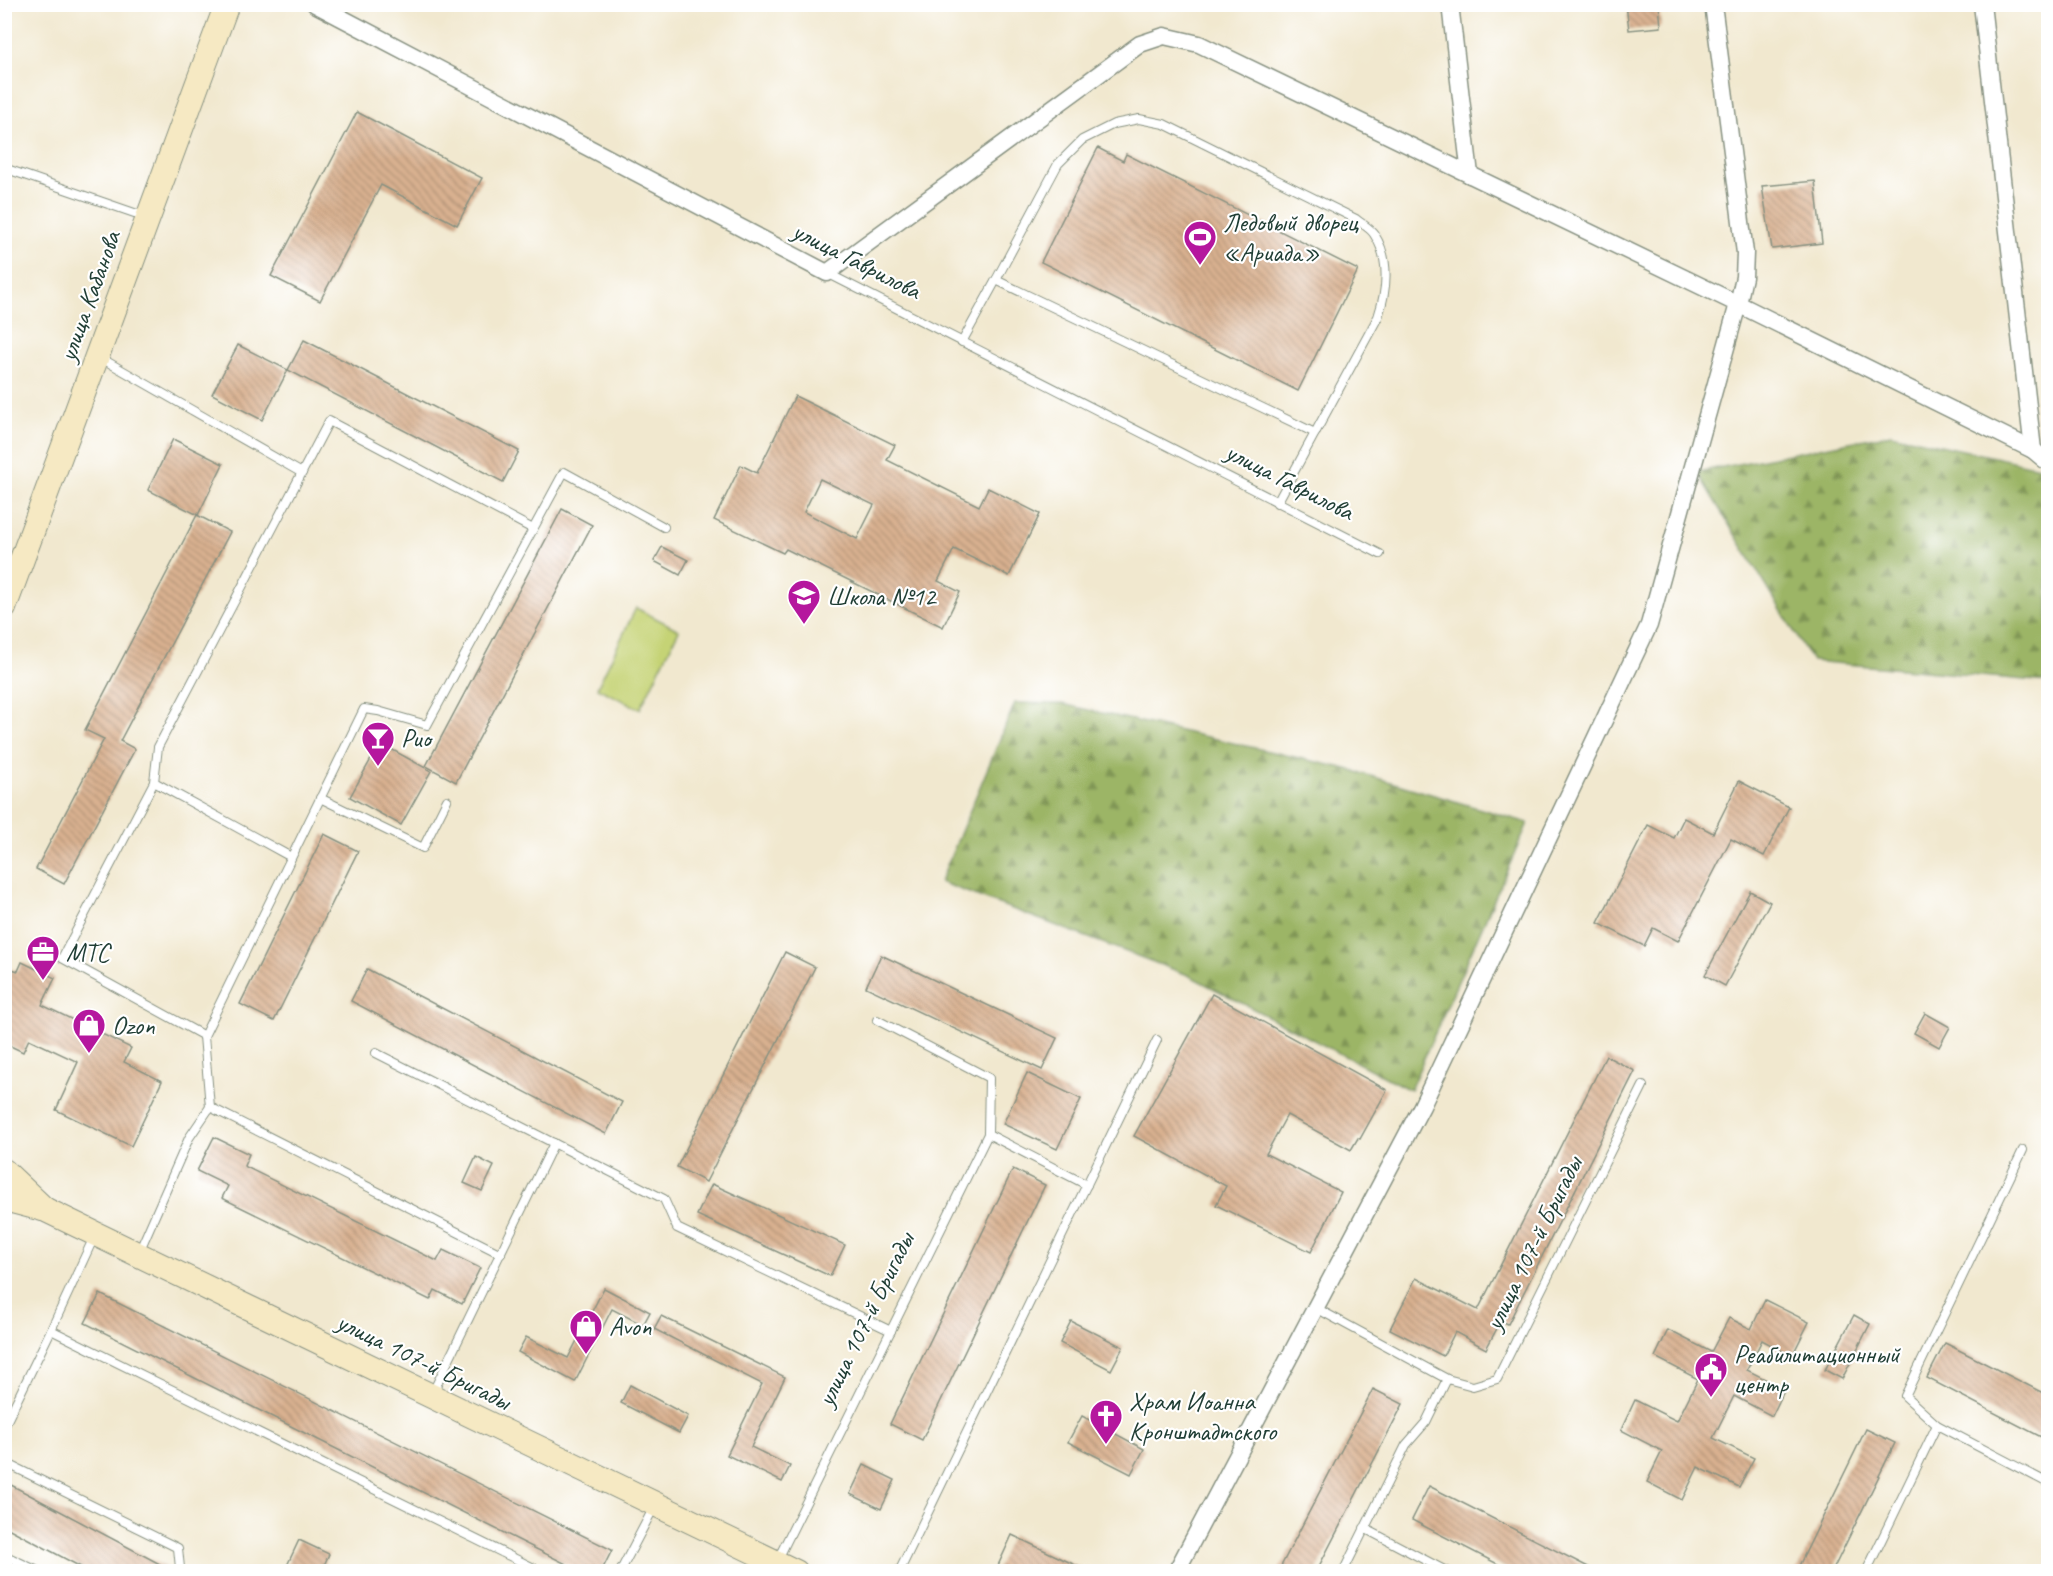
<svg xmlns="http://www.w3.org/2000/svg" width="2053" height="1576" font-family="Caveat,sans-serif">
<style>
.green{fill:#c5d375;stroke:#728854;stroke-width:1.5}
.forest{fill:url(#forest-firs);stroke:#5e794d;stroke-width:1.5}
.building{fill:url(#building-back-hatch);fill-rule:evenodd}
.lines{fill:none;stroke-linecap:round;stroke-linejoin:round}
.service-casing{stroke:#889282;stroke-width:10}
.minor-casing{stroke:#889282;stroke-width:19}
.secondary-casing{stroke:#889282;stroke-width:26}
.service{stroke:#fff;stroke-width:8}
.minor{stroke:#fff;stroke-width:16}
.secondary{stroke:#f6e9c3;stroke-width:24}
.labels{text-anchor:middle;stroke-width:4.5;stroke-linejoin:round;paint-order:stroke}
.poi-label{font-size:26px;fill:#1f3d34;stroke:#fff;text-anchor:start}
.street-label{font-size:26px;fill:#1f3d34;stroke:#fff}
</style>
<defs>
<pattern id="forest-firs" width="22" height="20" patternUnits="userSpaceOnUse" patternTransform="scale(1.5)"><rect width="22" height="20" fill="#9cb566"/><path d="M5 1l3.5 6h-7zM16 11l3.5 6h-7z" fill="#7f9455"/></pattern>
<pattern id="building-back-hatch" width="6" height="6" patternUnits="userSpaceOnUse" patternTransform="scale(1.5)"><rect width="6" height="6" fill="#d9b190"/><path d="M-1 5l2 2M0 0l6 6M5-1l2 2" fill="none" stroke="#af9176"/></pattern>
</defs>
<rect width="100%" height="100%" fill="#fff"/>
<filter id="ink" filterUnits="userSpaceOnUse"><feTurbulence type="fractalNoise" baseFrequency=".0167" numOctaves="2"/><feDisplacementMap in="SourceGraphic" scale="12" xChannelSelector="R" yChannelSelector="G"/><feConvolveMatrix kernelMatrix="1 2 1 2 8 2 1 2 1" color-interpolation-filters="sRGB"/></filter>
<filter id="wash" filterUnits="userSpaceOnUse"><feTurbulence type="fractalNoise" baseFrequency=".008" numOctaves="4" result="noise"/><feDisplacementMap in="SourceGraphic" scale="24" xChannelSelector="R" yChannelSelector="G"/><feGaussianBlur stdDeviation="1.35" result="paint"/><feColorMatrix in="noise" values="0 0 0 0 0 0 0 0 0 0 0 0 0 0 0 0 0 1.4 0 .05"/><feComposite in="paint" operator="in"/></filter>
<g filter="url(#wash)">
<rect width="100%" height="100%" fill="#f1e8cf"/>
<!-- green -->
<path class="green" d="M636,608l43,22 -39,79 -43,-21z"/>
<!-- forest -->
<g class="forest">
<path d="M1891,434l157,35v213l-236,-21 -115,-189z"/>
<path d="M1015,703l47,1 285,65 181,54 -118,267 -222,-115 -248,-93z"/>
</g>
<g id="blocks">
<!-- building -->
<g class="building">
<path d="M1626,4h33l2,23 -32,3z"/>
<path d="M357,112l125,66 -25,47 -76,-40 -61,116 -49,-25z"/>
<path d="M1098,148l25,13 3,-7 232,116 -60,121 -257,-129z"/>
<path d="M1815,181l7,62 -50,6 -10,-63z"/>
<path d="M304,340l215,111 -16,31 -215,-112z"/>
<path d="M238,345l50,25 -26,50 -50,-26z"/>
<path d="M795,396l100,49 -8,15 92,46 9,-18 52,26 -31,62 -55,-27 -16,32 22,11 -17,35 -157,-78 -3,4 -69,-33 27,-55 16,8zM820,479l54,26 -17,34 -53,-27z"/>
<path d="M173,439l50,25 -25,51 -50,-25z"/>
<path d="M562,509l30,16 -136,257 -30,-16z"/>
<path d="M197,515l33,17 -110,209 15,8 -71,135 -28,-15 68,-130 -19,-9z"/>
<path d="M662,547l26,13 -8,15 -26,-14z"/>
<path d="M380,743l51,28 -30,54 -51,-28z"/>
<path d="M1739,781l50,26 -25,49 -33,-17 -53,102 -25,-13 -9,18 -46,-23 50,-98 26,13 10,-20 29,15z"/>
<path d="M324,834l34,17 -84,170 -34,-17z"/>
<path d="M1750,891l20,11 -45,84 -20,-11z"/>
<path d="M785,952l30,15 -109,215 -29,-15z"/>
<path d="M881,955l176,83 -15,32 -176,-83z"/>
<path d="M22,962l33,16 -13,27 89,43 -7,14 38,19 -31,65 -75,-36 22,-48 -49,-23 -6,13 -19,-9v-58l8,-16 6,2z"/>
<path d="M367,969l255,133 -16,32 -255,-133z"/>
<path d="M1212,994l175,96 -27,49 -2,-1 -7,12 -64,-35 -21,39 75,38 -30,60 -95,-47 10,-19 -92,-50z"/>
<path d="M1925,1013l25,14 -11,20 -25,-14z"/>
<path d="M1606,1056l29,15 -127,253 -7,-3 -15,28 -31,-17 -12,24 -53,-27 26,-51 62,32z"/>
<path d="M1027,1073l54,26 -24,50 -54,-25z"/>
<path d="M214,1137l35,17 -5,12 193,95 6,-11 37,18 -18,36 -27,-14 -5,10 -208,-102 6,-12 -31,-15z"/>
<path d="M476,1157l18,9 -12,25 -18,-8z"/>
<path d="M1013,1169l32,16 -123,255 -32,-16z"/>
<path d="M712,1184l133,61 -15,31 -133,-61z"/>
<path d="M604,1288l46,24 -7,13 -31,-16 -37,73 -57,-30 8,-15 42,21z"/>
<path d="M100,1294l512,256 -11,22h-19l-497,-249z"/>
<path d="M1765,1300l44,22 -17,34 -30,-16 -15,30 38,19 -13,27 -38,-20 -21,42 41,20 -15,29 -41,-20 -16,33 -35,-18 15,-31 -41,-21 14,-30 42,21 21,-42 -43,-22 13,-27 43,22 18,-34 22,11z"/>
<path d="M1854,1315l16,9 -28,55 -17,-9z"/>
<path d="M661,1316l124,61 -34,70 39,19 -8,16 -55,-27 35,-71 -108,-55z"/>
<path d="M1071,1321l52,26 -12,23 -51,-27z"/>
<path d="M1945,1343l104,53v45l-122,-63z"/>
<path d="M630,1385l58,31 -9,17 -58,-30z"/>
<path d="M1373,1389l30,15 -87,168h-38z"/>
<path d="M1082,1416l62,33 -13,25 -63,-32z"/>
<path d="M1866,1429l29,14 -63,129h-36z"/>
<path d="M864,1465l31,15 -14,29 -31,-15z"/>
<path d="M11,1485l162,86v1h-83l-86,-46v-29z"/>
<path d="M1429,1486l169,86h-85l-101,-52z"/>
<path d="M1012,1535l78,37h-95z"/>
<path d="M299,1540l30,14 -8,18h-37z"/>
</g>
</g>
</g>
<g filter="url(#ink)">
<use href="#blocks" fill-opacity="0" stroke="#889282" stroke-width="1.5"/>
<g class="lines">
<defs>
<g id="service">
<path d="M4,168l142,49"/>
<path d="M827,273l553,281"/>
<path d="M996,280l62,-116 24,-24 32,-16 25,-5 25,5 192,95c6,5 14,9 18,15 17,26 13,56 4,83l-63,116"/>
<path d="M962,342l34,-62 319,153 -38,70"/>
<path d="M99,357l203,116"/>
<path d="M154,782l4,-35 171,-326 204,108"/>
<path d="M320,798l103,50 24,-48"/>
<path d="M877,1020l112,58 -1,56"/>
<path d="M204,1036l-142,-78 92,-176 137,75"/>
<path d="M376,1053l288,146 13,29 214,103"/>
<path d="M210,1107l-6,-71 160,-327 14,2 49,14 137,-253 100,55"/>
<path d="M2023,1150l-118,246 32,29 111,58"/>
<path d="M94,1237l-43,93 491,242"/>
<path d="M139,1252l50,-114 21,-31 291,147"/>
<path d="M1316,1308l131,71 26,7 24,-7 146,-293"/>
<path d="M432,1394l122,-251"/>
<path d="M4,1427l47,-97"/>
<path d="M4,1462l174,86 2,20 -1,4"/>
<path d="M1364,1528l84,44"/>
<path d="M4,1555l36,17"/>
<path d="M777,1561l211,-427 99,51"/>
<path d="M620,1572l34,-65"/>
<path d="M899,1572l258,-532"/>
<path d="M1343,1572l63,-127 20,-23 21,-43"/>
<path d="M1866,1572l71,-147"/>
</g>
<g id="minor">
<path d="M315,4l512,269 313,-229 24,-8 35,8 539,260 -89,321 -227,481 -246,466"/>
<path d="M1450,4l20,171"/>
<path d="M1713,4l32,249 -1,24 -6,27 295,146 12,10h3"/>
<path d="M1982,4l51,446"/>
</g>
<g id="secondary">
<path d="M4,608l223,-604"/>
<path d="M4,1171l40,38"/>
<path d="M4,1199l42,11 750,362"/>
</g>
</defs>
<!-- service casing -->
<use href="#service" class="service-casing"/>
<!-- minor casing -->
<use href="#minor" class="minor-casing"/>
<!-- secondary casing -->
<use href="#secondary" class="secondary-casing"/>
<!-- service -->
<use href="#service" class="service"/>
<!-- minor -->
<use href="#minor" class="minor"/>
<!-- secondary -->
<use href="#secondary" class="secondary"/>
</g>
</g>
<!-- icons -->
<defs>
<symbol id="stadium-pin" viewBox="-11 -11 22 30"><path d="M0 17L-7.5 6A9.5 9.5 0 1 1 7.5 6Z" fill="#b5179e" stroke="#fff"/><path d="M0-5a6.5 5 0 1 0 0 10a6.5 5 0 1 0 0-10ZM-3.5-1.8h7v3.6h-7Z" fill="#fff"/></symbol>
<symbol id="school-pin" viewBox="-11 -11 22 30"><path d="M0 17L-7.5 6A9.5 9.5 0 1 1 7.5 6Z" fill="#b5179e" stroke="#fff"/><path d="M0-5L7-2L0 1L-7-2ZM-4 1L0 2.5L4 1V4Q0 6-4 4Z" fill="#fff"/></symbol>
<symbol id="bar-pin" viewBox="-11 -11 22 30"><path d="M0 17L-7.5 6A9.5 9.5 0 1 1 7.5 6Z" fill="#b5179e" stroke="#fff"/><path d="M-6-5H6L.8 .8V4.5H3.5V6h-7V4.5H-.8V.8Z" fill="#fff"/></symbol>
<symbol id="office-pin" viewBox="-11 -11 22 30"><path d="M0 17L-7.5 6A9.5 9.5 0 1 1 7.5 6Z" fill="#b5179e" stroke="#fff"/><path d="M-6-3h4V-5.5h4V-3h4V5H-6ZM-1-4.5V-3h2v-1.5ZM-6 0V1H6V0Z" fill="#fff"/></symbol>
<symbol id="shop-pin" viewBox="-11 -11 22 30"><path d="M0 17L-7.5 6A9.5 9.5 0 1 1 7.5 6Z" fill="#b5179e" stroke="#fff"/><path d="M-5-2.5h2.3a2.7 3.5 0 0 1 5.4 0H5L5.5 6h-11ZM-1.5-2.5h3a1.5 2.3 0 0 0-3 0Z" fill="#fff"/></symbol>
<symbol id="civic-pin" viewBox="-11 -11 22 30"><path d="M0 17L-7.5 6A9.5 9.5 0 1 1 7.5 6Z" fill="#b5179e" stroke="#fff"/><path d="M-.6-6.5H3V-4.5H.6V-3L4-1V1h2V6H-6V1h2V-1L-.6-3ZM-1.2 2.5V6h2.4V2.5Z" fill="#fff"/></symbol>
<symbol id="church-pin" viewBox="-11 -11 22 30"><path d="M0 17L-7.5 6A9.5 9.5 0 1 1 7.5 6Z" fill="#b5179e" stroke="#fff"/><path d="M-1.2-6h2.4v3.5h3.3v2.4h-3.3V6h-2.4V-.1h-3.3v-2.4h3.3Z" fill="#fff"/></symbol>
</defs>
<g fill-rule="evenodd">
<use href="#stadium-pin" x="1181" y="218" width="38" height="52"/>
<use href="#school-pin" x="785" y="577" width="38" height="52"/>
<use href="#bar-pin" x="359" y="719" width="38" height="52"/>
<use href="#office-pin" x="24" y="933" width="38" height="52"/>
<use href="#shop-pin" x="70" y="1006" width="38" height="52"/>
<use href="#shop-pin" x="567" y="1307" width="38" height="52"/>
<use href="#civic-pin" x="1692" y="1350" width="38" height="52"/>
<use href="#church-pin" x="1087" y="1397" width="38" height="52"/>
</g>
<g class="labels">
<!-- poi labels -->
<g class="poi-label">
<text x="1223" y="231">Ледовый дворец<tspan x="1223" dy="30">«Ариада»</tspan></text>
<text x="827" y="605">Школа №12</text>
<text x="401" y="747">Рио</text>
<text x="66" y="961">МТС</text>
<text x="112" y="1034">Ozon</text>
<text x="609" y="1335">Avon</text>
<text x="1734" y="1363">Реабилитационный<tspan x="1734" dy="30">центр</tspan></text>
<text x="1129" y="1410">Храм Иоанна<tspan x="1129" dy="30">Кронштадтского</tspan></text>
</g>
<!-- street labels -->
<g class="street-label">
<text transform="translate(857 260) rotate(27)" y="9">улица Гаврилова</text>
<text transform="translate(89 296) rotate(-70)" y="9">улица Кабанова</text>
<text transform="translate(1290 481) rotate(27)" y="9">улица Гаврилова</text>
<text transform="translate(1533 1243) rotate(-64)" y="9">улица 107-й Бригады</text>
<text transform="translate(865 1319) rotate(-64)" y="9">улица 107-й Бригады</text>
<text transform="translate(424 1361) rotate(26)" y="9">улица 107-й Бригады</text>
</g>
</g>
<!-- margin -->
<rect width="2053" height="1576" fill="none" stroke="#fff" stroke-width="24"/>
</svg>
